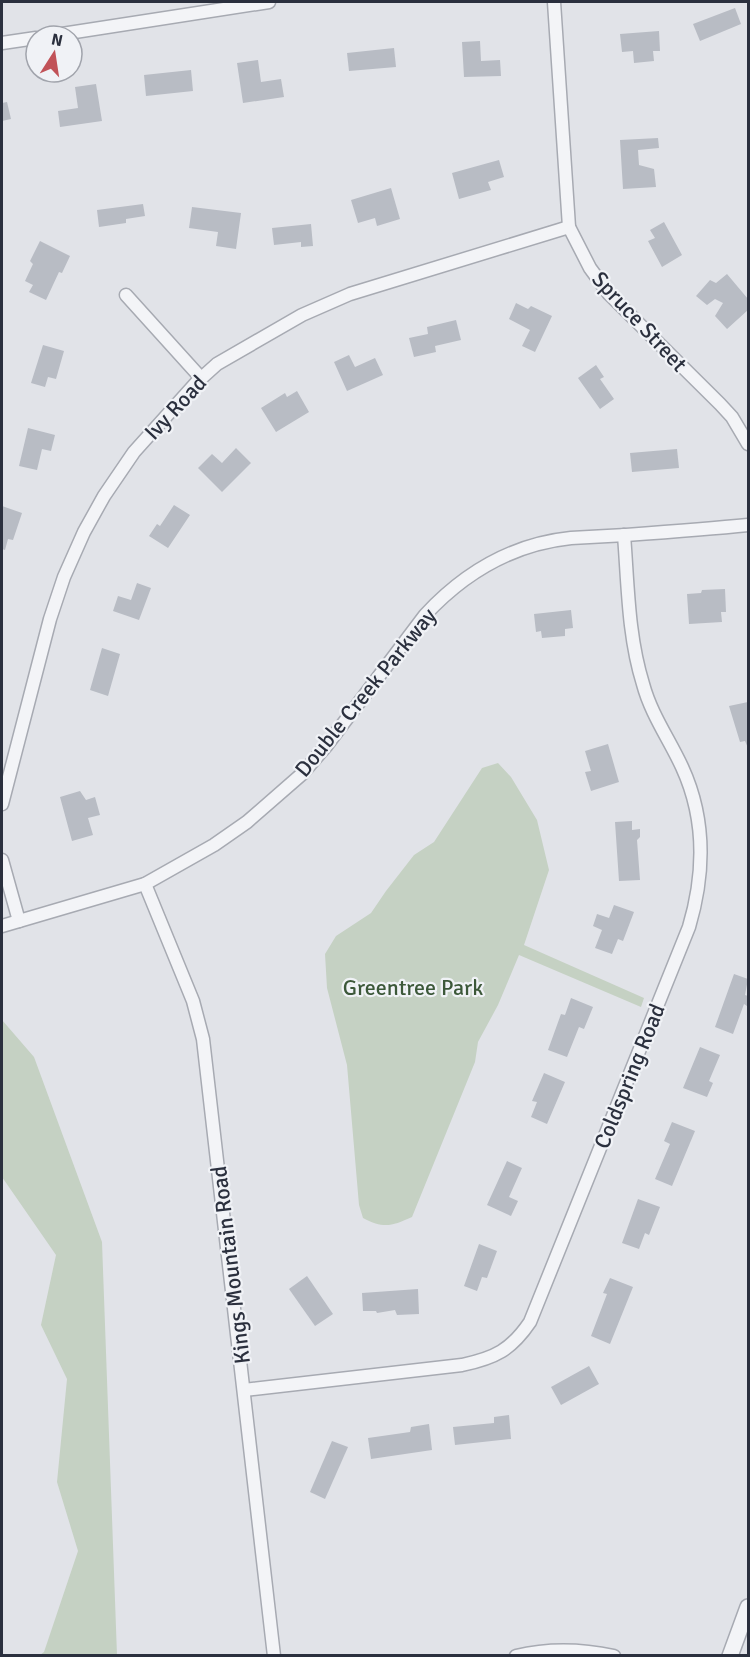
<svg xmlns="http://www.w3.org/2000/svg" width="750" height="1657" font-family="Signika,sans-serif">
<style>
.green{fill:#c5d1c3}
.building{fill:#b8bcc4}
.lines{fill:none;stroke-linecap:round;stroke-linejoin:round}
.minor-casing{stroke:#a7aab2;stroke-width:15}
.tertiary-casing{stroke:#a7aab2;stroke-width:18}
.minor{stroke:#f3f4f7;stroke-width:12}
.tertiary{stroke:#f3f4f7;stroke-width:15}
.labels{text-anchor:middle;stroke-width:4.5;stroke-linejoin:round;paint-order:stroke}
.street-label{font-size:22px;fill:#2b303e;stroke:#f0f2f6}
.park-label{font-size:22px;fill:#3c5839;stroke:#f0f2f6}
</style>
<rect width="100%" height="100%" fill="#e1e3e8"/>
<!-- green -->
<g class="green">
<path d="M498,763l13,14 26,43 12,50 -25,75 120,53 -3,9 -122,-52 -21,50 -20,37 -3,20 -63,155c-20,9 -28,12 -49,1l-4,-13 -12,-140 -20,-77 -2,-34 11,-18 35,-23 15,-22 28,-36 20,-13 48,-74z"/>
<path d="M2,1020l32,37 68,185 15,413h-77l4,-3 34,-101 -21,-69 10,-103 -26,-54 15,-70 -54,-78z"/>
</g>
<!-- building -->
<g class="building">
<path d="M735,8l6,16 -41,17 -7,-17z"/>
<path d="M659,31l1,20h-7l1,10 -20,2 -1,-12 -11,1 -2,-18z"/>
<path d="M480,41l1,20 19,-1 1,16 -37,1 -2,-35z"/>
<path d="M394,48l2,19 -47,4 -2,-18z"/>
<path d="M258,60l3,22 20,-3 3,18 -41,6 -6,-40z"/>
<path d="M191,70l2,21 -47,5 -2,-21z"/>
<path d="M96,84l6,37 -42,6 -2,-16 20,-3 -3,-21z"/>
<path d="M7,102l4,17 -9,2v-18z"/>
<path d="M658,138l1,10 -21,2 1,15 15,4 2,18 -33,2 -3,-49z"/>
<path d="M499,160l5,17 -16,5 3,8 -32,9 -7,-26z"/>
<path d="M391,188l9,31 -23,7 -2,-8 -17,5 -7,-23z"/>
<path d="M143,204l2,12 -19,3v4l-27,4 -2,-17z"/>
<path d="M192,207l49,6 -5,36 -20,-3 2,-14 -29,-4z"/>
<path d="M664,222l18,33 -20,12 -14,-26 7,-3 -5,-8z"/>
<path d="M311,224l2,22 -12,1v-5l-27,3 -2,-17z"/>
<path d="M40,241l30,15 -8,17 -3,-1 -13,28 -17,-8 4,-7 -8,-4 8,-17 -3,-3z"/>
<path d="M727,274l21,25v11l-21,19 -12,-13 8,-13 -8,-4 -8,6 -11,-9 14,-16 6,3z"/>
<path d="M516,303l12,6 3,-3 21,10 -17,36 -13,-6 8,-16 -21,-11z"/>
<path d="M456,320l5,20 -26,6 1,6 -22,5 -5,-19 19,-4 -1,-7z"/>
<path d="M43,345l21,6 -8,28 -8,-2 -3,10 -14,-4z"/>
<path d="M349,355l6,12 20,-9 8,17 -36,16 -13,-29z"/>
<path d="M596,365l8,12 -4,2 14,20 -14,10 -22,-31z"/>
<path d="M297,391l12,21 -33,20 -15,-24 24,-15 2,4z"/>
<path d="M28,428l27,7 -4,16 -9,-2 -5,21 -18,-4z"/>
<path d="M236,448l15,15 -29,29 -24,-24 14,-14 10,9z"/>
<path d="M677,449l2,19 -47,4 -2,-19z"/>
<path d="M174,505l16,10 -22,33 -19,-12 8,-12 3,2z"/>
<path d="M2,506l20,7 -9,27 -5,-1 -3,11 -3,-1z"/>
<path d="M137,583l14,5 -12,32 -26,-9 5,-15 13,4z"/>
<path d="M725,589l1,23h-5l1,10 -33,2 -2,-30 14,-1 1,-3z"/>
<path d="M571,610l2,18 -8,1v7l-23,2 -1,-7 -5,1 -2,-18z"/>
<path d="M102,648l18,6 -12,42 -18,-6z"/>
<path d="M748,702v46l-3,-7 -5,1 -11,-36z"/>
<path d="M608,744l11,38 -28,9 -6,-19 6,-1 -6,-20z"/>
<path d="M80,791l6,9 9,-3 5,18 -12,3 5,17 -21,6 -12,-44z"/>
<path d="M632,821v9l8,-1v8l-3,3 3,40 -21,1 -4,-59z"/>
<path d="M614,905l20,7 -11,29 -5,-2 -6,15 -17,-6 7,-18 -9,-4 4,-12 12,4z"/>
<path d="M734,974l14,5 -3,16 3,1v7l-1,3 -3,-2 -11,30 -18,-7z"/>
<path d="M571,998l22,9 -9,22 -5,-2 -12,30 -19,-7 13,-36 4,1z"/>
<path d="M700,1047l20,8 -11,26 4,2 -6,14 -24,-9z"/>
<path d="M544,1073l21,9 -18,42 -16,-7 6,-15 -5,-1z"/>
<path d="M672,1122l23,9 -23,55 -17,-7 15,-35 -6,-3z"/>
<path d="M507,1161l15,7 -13,29 9,4 -7,15 -24,-11z"/>
<path d="M638,1199l22,8 -11,28 -4,-2 -6,16 -17,-6z"/>
<path d="M479,1244l18,7 -10,27 -5,-1 -5,14 -13,-5z"/>
<path d="M307,1276l26,38 -18,12 -26,-37z"/>
<path d="M610,1278l23,9 -23,57 -19,-8 16,-42 -4,-1z"/>
<path d="M418,1289l1,25 -22,1 -2,-5 -18,3 -1,-2h-13l-1,-18z"/>
<path d="M589,1366l10,18 -38,21 -10,-18z"/>
<path d="M509,1415l2,24 -56,6 -2,-18 41,-4v-6z"/>
<path d="M429,1424l3,26 -61,9 -3,-21 42,-6 1,-5z"/>
<path d="M332,1441l16,6 -23,52 -15,-7z"/>
</g>
<g class="lines">
<defs>
<g id="minor">
<path d="M554,2l15,225 21,41 19,26 111,110 12,13 16,27"/>
<path d="M49,36l220,-34"/>
<path d="M2,43l34,-5"/>
<path d="M126,295l75,83"/>
<path d="M2,804l48,-185 14,-42 20,-45 20,-36 30,-44 62,-69 21,-19 85,-49 48,-21 219,-67"/>
<path d="M2,860l17,61"/>
<path d="M145,884l48,117 10,38 71,617"/>
<path d="M2,926l143,-42 69,-39 33,-23 55,-48 25,-29 98,-130c39,-42 88,-71 146,-77 18,-1 36,-2 55,-3 41,-3 82,-6 122,-10"/>
<path d="M244,1390l218,-25c33,-7 49,-15 68,-43l159,-395c16,-54 17,-108 -7,-160 -13,-28 -31,-53 -39,-83 -15,-48 -15,-99 -19,-149"/>
<path d="M516,1656c33,-8 65,-7 98,0"/>
</g>
<path id="tertiary" d="M730,1656l18,-49"/>
</defs>
<!-- minor casing -->
<use href="#minor" class="minor-casing"/>
<!-- tertiary casing -->
<use href="#tertiary" class="tertiary-casing"/>
<!-- minor -->
<use href="#minor" class="minor"/>
<!-- tertiary -->
<use href="#tertiary" class="tertiary"/>
</g>
<g class="labels">
<!-- street labels -->
<g class="street-label">
<text transform="translate(640 321) rotate(47)" y="8">Spruce Street</text>
<text transform="translate(175 407) rotate(-47)" y="8">Ivy Road</text>
<text transform="translate(365 692) rotate(-51)" y="8">Double Creek Parkway</text>
<text transform="translate(629 1076) rotate(-68)" y="8">Coldspring Road</text>
<text transform="translate(230 1265) rotate(-97)" y="8">Kings Mountain Road</text>
</g>
<!-- park labels -->
<g class="park-label">
<text x="413" y="995">Greentree Park</text>
</g>
</g>
<!-- border -->
<rect width="750" height="1657" fill="none" stroke="#2b303e" stroke-width="6"/>
<!-- north arrow -->
<g transform="translate(54 54) rotate(12)"><circle r="28" fill="#f0f2f6" stroke="#a1a4ac" stroke-width="1.5"/>
<path d="M0-4.5L10 22L0 15L-10 22Z" fill="#c15258"/>
<text y="-9" font-size="16" font-weight="bold" text-anchor="middle" fill="#2b303e">N</text>
</g>
</svg>
